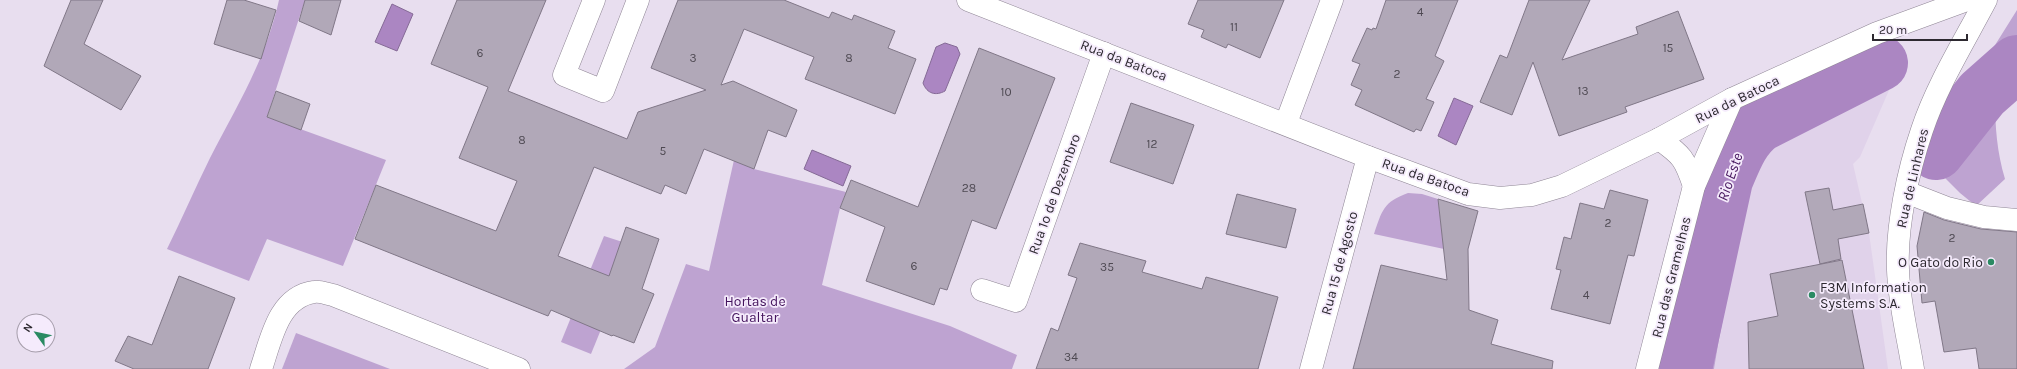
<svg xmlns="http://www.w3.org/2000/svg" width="2017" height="369" font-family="Karla,sans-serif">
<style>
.built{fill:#e0d2ea}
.green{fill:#bea3d1}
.water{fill:#ab86c2;stroke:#856a96}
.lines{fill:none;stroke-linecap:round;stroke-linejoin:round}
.river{stroke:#ab86c2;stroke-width:56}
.building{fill:#b1a8b8;stroke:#807787}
.minor-casing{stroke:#8f8695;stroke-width:23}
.minor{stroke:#fff;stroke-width:22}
.poi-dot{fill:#2a8a62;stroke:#f5ebfc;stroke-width:1.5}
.labels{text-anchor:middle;stroke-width:3.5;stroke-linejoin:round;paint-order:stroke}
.number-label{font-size:12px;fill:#4e4952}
.street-label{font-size:14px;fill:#2d2930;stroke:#f5ebfc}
.poi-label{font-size:14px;fill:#2d2930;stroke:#f5ebfc;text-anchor:end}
.park-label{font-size:14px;fill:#44145d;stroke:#f5ebfc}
.water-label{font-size:15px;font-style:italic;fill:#46165e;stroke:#f5ebfc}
</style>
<rect width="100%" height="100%" fill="#e8deef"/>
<!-- built -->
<path class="built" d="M1893,81l-33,76 -7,7 16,69 19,136h-174l22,-119 5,-58 11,-29 17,-18 23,-17z"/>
<!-- green -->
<g class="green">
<path d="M279,0h26l-38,117 119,43 -43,106 -76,-27 -18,42 -82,-32c15,-30 28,-61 43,-91 27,-52 56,-99 69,-158z"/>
<path d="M2017,10v72l-22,16c0,29 2,54 10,81l-29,27 -16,-13 -19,-19 -8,-18 7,-23z"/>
<path d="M1895,67l-2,14c-38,18 -119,47 -141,82 -16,27 -11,60 -16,89 -7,39 -16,78 -22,117h-17l24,-117 10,-62 13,-29 13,-22 27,-20z"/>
<path d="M734,160l20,9 92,23 -6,16 -18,77 128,41 67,29 -5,14h-388l31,-22 31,-83 23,7z"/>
<path d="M1408,193l14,1 16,5 6,50 -70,-15c8,-23 9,-32 34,-41z"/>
<path d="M604,236l31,10 -44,108 -30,-12z"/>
<path d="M296,333l94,36h-108z"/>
</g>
<!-- water -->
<g class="water">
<path d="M392,4l21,10 -16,37 -22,-9z"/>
<path d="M945,43l12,4 3,7 -15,37c-9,5 -18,3 -22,-8l13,-36z"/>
<path d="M1454,98l19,8 -17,39 -18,-9z"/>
<path d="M812,150l39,16 -8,20 -39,-17z"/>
</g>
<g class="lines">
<!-- river -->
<g class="river">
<path d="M1936,152l46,-58 35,-31"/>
<path d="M1684,369l41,-189c9,-21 16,-42 35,-56l120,-61"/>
</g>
</g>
<!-- building -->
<g class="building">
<path d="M71,0h32l-19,44 57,32 -20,34 -77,-44z"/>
<path d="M227,0h17l32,10 -15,49 -47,-15z"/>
<path d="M305,0h36l-10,35 -32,-14z"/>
<path d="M457,0h89l-38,91 119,48 11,-27 68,-22 -55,-22 27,-68h106l45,18 3,-6 20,8 2,-5 41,16 -7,17 28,11 -21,55 -90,-35 9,-22 -70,-28 -23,56 12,-4 64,29 -11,27 -18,-7 -14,39 -50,-20 -18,45 -21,-9 -4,9 -67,-27 -36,89 51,20 17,-49 33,12 -17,50 12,5 -20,49 -21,-8 -1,1 -61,-26 -3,6 -193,-77 21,-54 120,46 21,-50 -58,-23 29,-71 -57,-23z"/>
<path d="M1198,0h86l-24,58 -32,-14 -2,4 -25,-11 3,-7 -16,-6z"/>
<path d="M1386,0h72l-23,56 9,5 -18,38 8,3 -13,29 -5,-2 -2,3 -59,-27 7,-15 -11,-5 9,-21 -8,-3 15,-33 5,2 1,-2 3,1z"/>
<path d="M1529,0h61l-28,60 76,-26 -2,-7 42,-16 26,68 -79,28 2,5 -68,24 -26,-74 -21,53 -32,-13 20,-47 7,3z"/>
<path d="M979,48l76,30 -59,151 -24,-9 -25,70 -7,-2 -6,17 -68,-24 19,-54 -45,-19 11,-28 67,27z"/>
<path d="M276,91l34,13 -9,26 -34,-13z"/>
<path d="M1131,103l63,22 -21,59 -63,-22z"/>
<path d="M1829,188l4,22 30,-6 6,29 -31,6 3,20 -21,5 -15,-72z"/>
<path d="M1610,190l38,10 -14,56 -6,-1 -18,69 -59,-15 10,-39 -5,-1 8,-32 7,2 9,-36 24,6z"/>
<path d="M1237,194l59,15 -10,39 -60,-14z"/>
<path d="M1438,199l40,12 -10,38 1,61 29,10 -7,24 62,17 -1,8h-199l28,-104 66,15z"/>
<path d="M1924,212l20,8 37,9 36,3v137h-38l-3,-21 -32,4 -9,-51 -13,2 -5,-57z"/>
<path d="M1080,243l66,18 -4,11 60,17 4,-12 72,20 -20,72h-222l15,-41 7,3 19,-53 -9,-3z"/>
<path d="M1842,260l22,109h-115l-1,-47 30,-6 -8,-42z"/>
<path d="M179,276l56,22 -27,71h-74l-19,-8 13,-25 24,9z"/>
</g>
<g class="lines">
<defs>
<g id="minor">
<path d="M594,0l-30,75 39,16 35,-91"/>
<path d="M968,0l400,157 100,37 32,4 32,-3 30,-9 97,-47 73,-40 145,-66 90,-33"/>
<path d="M1286,123l46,-123"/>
<path d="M1659,139c23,16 26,20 35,47"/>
<path d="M1906,192l41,16 37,9 33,3"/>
<path d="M982,290l34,11 88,-248"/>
<path d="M261,369c10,-29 17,-72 53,-77 6,-1 13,2 19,3l186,74"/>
<path d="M1311,369l57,-212"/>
<path d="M1647,369l47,-183 38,-87"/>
<path d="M1913,369c-5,-32 -14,-66 -15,-99 -2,-43 10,-99 24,-140 15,-45 42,-88 64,-130"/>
</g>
</defs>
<!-- minor casing -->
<use href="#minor" class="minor-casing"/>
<!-- minor -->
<use href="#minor" class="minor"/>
</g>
<!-- markers -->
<g class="poi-dot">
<circle cx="1991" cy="262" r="4"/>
<circle cx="1812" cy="295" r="4"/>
</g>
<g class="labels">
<!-- number labels -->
<g class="number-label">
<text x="1420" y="16">4</text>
<text x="1234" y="31">11</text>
<text x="1668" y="52">15</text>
<text x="480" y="57">6</text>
<text x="693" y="62">3</text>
<text x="849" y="62">8</text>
<text x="1397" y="78">2</text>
<text x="1583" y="95">13</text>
<text x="1006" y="96">10</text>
<text x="522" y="144">8</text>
<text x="1152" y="148">12</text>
<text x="663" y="155">5</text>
<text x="969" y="192">28</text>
<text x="1608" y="227">2</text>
<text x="1952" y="242">2</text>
<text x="914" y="270">6</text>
<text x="1107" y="271">35</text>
<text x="1586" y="299">4</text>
<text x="1071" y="361">34</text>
</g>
<!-- street labels -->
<g class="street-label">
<text transform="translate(1124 60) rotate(21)" y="5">Rua da Batoca</text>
<text transform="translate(1737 99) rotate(-26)" y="5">Rua da Batoca</text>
<text transform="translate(1426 177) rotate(19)" y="5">Rua da Batoca</text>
<text transform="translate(1912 178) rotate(-77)" y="5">Rua de Linhares</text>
<text transform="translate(1054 194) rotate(-70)" y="5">Rua 1º de Dezembro</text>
<text transform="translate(1339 263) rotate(-75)" y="5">Rua 15 de Agosto</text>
<text transform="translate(1671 277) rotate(-76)" y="5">Rua das Gramelhas</text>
</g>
<!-- poi labels -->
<g class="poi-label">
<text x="1983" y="267">O Gato do Rio</text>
<text x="1820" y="292" text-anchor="start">F3M Information<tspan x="1820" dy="16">Systems S.A.</tspan></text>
</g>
<!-- park labels -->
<g class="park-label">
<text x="755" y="306">Hortas de<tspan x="755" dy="16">Gualtar</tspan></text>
</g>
<!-- water labels -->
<g class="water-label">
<text transform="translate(1730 177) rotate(-71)" y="5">Rio Este</text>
</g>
</g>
<!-- north arrow -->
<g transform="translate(36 333) rotate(303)"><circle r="19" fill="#f5ebfc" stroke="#a59daa"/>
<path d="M0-3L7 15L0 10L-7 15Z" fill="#2a8a62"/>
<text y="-6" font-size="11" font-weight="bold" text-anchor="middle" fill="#2d2930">N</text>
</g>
<!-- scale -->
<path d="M1873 34v6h94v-6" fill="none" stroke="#2d2930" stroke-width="2"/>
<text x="1879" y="34" font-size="12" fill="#2d2930" stroke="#f5ebfc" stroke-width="3" paint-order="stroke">20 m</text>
</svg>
